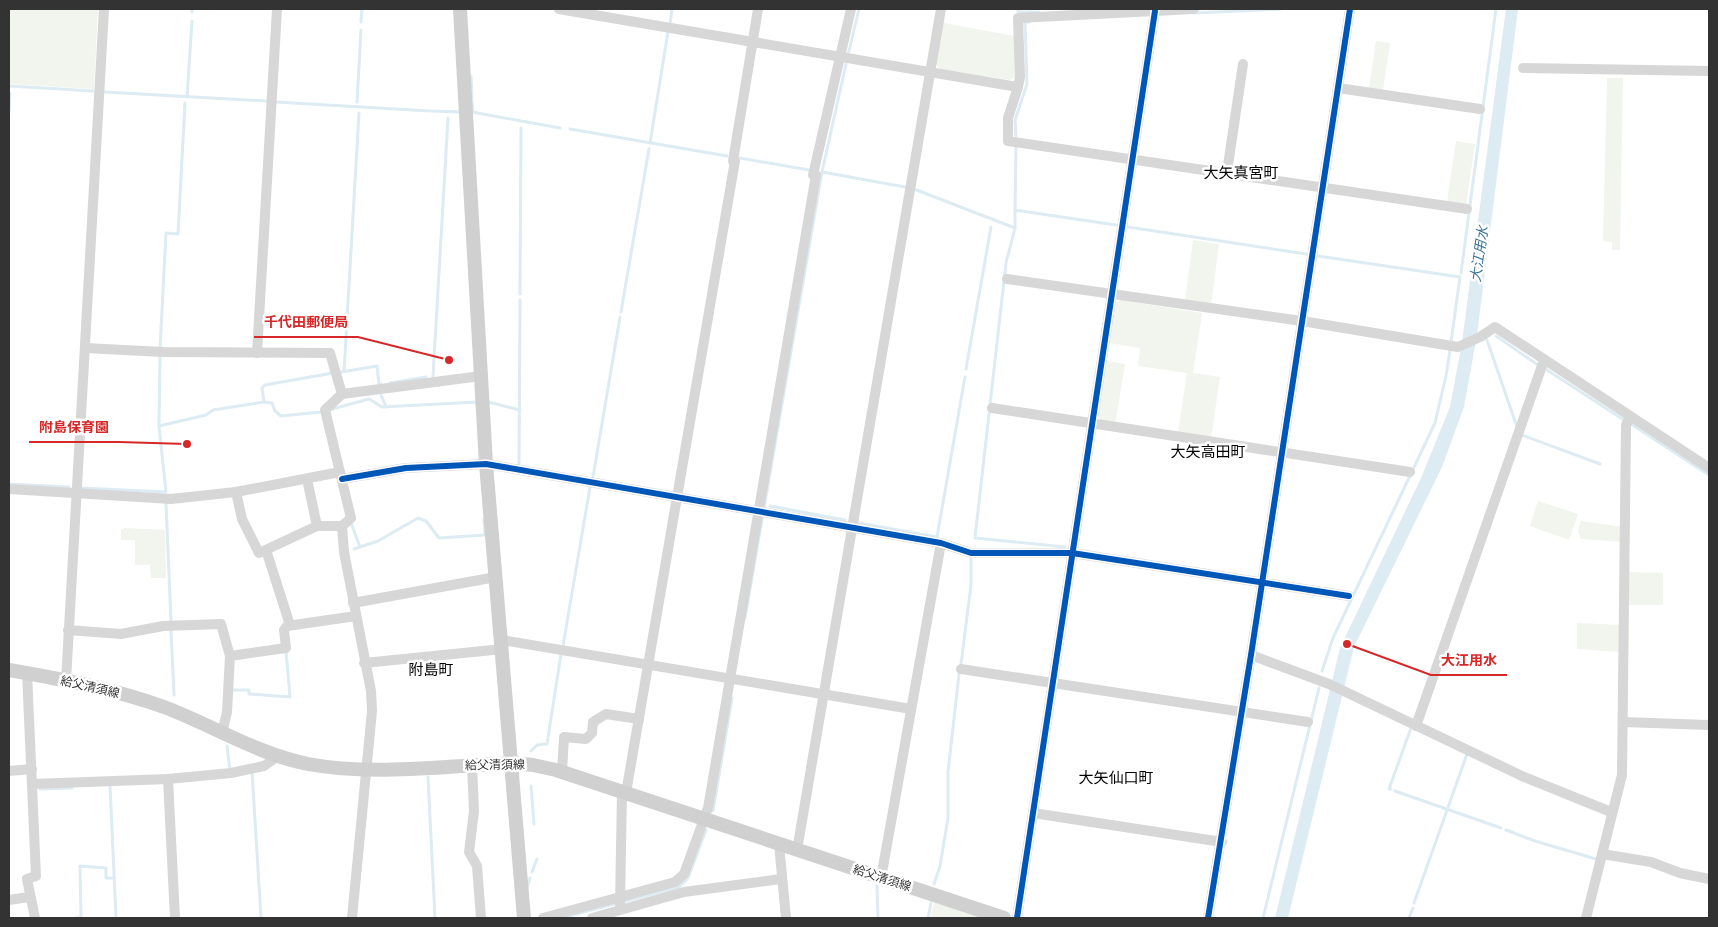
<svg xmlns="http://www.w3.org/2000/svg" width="1718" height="927" font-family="Ubuntu,'Noto Sans JP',sans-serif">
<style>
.green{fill:#f1f5ed}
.water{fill:#ddebf3}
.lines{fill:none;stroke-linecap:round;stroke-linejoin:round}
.stream{stroke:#ddebf3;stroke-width:3}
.street{stroke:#d7d7d7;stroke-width:10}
.secondary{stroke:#d0d0d0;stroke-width:14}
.cycleway-casing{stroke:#fff;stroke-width:9}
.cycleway{stroke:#0057b8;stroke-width:6}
.labels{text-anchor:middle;stroke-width:5;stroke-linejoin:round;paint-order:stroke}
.street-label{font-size:12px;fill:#333;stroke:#fff}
.water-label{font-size:14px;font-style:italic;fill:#3f7597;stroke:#fff}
.quarter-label{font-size:15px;fill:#000;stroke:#fff}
.leader{fill:none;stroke:#d62828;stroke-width:2}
.callout-dot{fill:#d62828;stroke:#fff;stroke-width:2}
.callout-label{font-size:14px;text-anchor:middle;font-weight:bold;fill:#d62828;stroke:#fff;stroke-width:5;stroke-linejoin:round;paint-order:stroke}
</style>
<rect width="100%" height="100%" fill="#fff"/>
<!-- green -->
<g class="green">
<path d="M9,9h89l-4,80 -85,-5z"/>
<path d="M943,23l72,13v41l-5,3 -71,-11 -3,-6z"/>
<path d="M1376,41l14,2 -7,47 -14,-2z"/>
<path d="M1607,78h16l-3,172h-8v-8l-9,-1z"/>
<path d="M1456,141l19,3 -9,61 -19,-3z"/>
<path d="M1193,240l26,4 -8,61 -26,-4z"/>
<path d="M1120,300l82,13 -9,60 27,4 -9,61 -33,-5 9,-60 -49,-7 2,-18 -31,-5 5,-39z"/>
<path d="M1106,361l19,3 -10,60 -13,-2 -4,-7z"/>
<path d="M1538,501l40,13 -9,26 -39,-14z"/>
<path d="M1581,521l42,6v15l-42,-3 -3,-8z"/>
<path d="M125,528l40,2 1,48h-15l-1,-13h-15v-25h-14v-10z"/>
<path d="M1627,572l36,1v32h-36z"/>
<path d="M1577,623l45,2v27l-45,-3z"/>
<path d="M934,902l46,15 -1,1h-49z"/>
</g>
<!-- water -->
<path class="water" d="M1506,9h12l-41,326 -13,72 -22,60 -88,180 -66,271h-13l65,-270 81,-170 29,-71 12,-65z"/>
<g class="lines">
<!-- stream -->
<g class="stream">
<path d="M1018,9v3h21"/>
<path d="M192,12v-3"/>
<path d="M1194,13l87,-4"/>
<path d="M361,22l1,-13"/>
<path d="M670,24l2,-15"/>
<path d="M848,55l11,-46"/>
<path d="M471,76l1,22"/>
<path d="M9,86l84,5"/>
<path d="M105,92l162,9"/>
<path d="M187,97l5,-76"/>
<path d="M472,101l1,11"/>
<path d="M276,102l153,9"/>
<path d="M357,102l4,-72"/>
<path d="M431,111l30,1"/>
<path d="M9,112l1,-19"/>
<path d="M472,112l88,16"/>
<path d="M570,129l157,27"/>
<path d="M1016,136l-1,-16 12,-36 -2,-62h4"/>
<path d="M650,143l18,-111"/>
<path d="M740,158l69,12"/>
<path d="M822,172l83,15"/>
<path d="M914,189l101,39v-18l101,15"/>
<path d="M1015,210l1,-64"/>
<path d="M1128,227l178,27"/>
<path d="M1015,228l-9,35 -31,275 90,9"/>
<path d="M1318,256l142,21 -9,65"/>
<path d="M1461,273l35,-264"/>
<path d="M520,294l1,-166"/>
<path d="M621,312l28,-163"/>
<path d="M1496,336l42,29"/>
<path d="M1487,340l30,87"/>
<path d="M160,349l6,-116 12,1 7,-131"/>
<path d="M1544,368l80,52"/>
<path d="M966,369l25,-142"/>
<path d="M344,371l15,-258"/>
<path d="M341,372l36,-6 2,18h2"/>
<path d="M433,376l15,-258"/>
<path d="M390,383l36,-6"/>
<path d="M381,395l5,12"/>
<path d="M264,402l-2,-14 3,-3 68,-12"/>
<path d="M488,402l32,8"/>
<path d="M332,409l37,-10 13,8 95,-5v2"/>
<path d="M1631,424l78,51"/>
<path d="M159,426l1,-71"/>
<path d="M1522,435l78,29"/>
<path d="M519,465l1,-165"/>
<path d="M593,477l27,-160"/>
<path d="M9,484l60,3"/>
<path d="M82,488l84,4 -7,-66 47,-11 7,-5 51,-8 8,1 3,8 6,5 40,-4"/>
<path d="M166,503l5,118"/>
<path d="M770,506l75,14"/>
<path d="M351,523l9,24"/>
<path d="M859,523l78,14"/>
<path d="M937,537l28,-160"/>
<path d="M354,549l24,-8 40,-23 8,3 13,17 46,-3 -1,-16"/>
<path d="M745,618l77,-446 24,-108"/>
<path d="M171,631l3,64"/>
<path d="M563,646l27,-159"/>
<path d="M961,664l10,-79v-26"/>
<path d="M1322,671l11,-33 102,-215 11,-47 4,-26"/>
<path d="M232,690h17v4l41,3 -4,-46"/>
<path d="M227,746l3,24"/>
<path d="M531,751l6,-6 10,-1 14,-90"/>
<path d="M252,772l9,146"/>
<path d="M428,777l7,141"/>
<path d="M110,785l6,133"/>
<path d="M531,786l3,38"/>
<path d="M40,789l32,-1"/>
<path d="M1391,789h-2l22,-61"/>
<path d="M1395,791l106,37"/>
<path d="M713,811l19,-113"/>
<path d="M1506,830l29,11 61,18"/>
<path d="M532,872l5,-13"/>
<path d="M934,884l6,-18 8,-48v-46l11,-98"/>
<path d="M877,886l1,32"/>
<path d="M527,887l3,-9"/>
<path d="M1414,903l53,-149"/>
<path d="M76,918h5l-1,-52 26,2v10h8"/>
<path d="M561,918l118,-31 9,-9 18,-48"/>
<path d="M928,918l3,-15"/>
<path d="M1263,918l56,-230"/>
<path d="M1409,918l4,-10"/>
</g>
<!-- street -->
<g class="street">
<path d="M559,9l459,78 2,-10 -2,-59 176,-9"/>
<path d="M1523,68l186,3"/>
<path d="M1018,87l-10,31v23l459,68"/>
<path d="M1338,88l142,21"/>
<path d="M733,161l25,-152"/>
<path d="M1227,172l16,-108"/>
<path d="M813,175l38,-166"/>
<path d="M1007,279l295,42 156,26 22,-10 15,-10 214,141"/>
<path d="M85,348l78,4 167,1 12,41"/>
<path d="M257,353l20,-344"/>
<path d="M992,408l418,64"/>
<path d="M307,479l10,47"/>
<path d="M342,479l64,-11 80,-4 455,79 30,10h101l277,43"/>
<path d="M9,489l162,10 65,-7 104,-20"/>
<path d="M236,492l6,27 17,34 58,-27h25"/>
<path d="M266,550l24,75"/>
<path d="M353,603l143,-26"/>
<path d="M68,630l53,4 42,-8 58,-2 9,32 -3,56 -5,21"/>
<path d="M502,640l409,69"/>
<path d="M1251,655l78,29 193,92 89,36"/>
<path d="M230,656l56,-8 -2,-18 3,-4 69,-10"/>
<path d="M364,663l139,-14"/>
<path d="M961,669l347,53"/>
<path d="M27,673l9,203 -9,3 8,39"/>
<path d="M66,681l38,-672"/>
<path d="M1623,722l86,3"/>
<path d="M1416,726l128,-366"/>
<path d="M472,765l2,46 -5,41 8,14 4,52"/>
<path d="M9,771l23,-2"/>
<path d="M562,772l2,-35 22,2 6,-6 1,-11 13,-8 33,5"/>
<path d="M168,779l7,139"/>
<path d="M33,784l135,-5 63,-6 33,-7 14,-10"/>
<path d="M626,793l109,-632"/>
<path d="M1033,813l189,29"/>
<path d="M779,844l7,74"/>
<path d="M797,850l144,-841"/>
<path d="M1602,854l49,8 29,11 29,6"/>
<path d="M881,878l60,-335"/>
<path d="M9,900l20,-3"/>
<path d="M620,904l2,-112"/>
<path d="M352,918l20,-207 -1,-20 -27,-139 -2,-26 9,-8 -26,-108 17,-16 139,-18"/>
<path d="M543,918l132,-36 9,-8 24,-66 108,-633"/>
<path d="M592,918l92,-26 97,-13"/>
<path d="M1017,918l138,-907"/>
<path d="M1208,918l43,-263 99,-646"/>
<path d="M1586,918l36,-143 4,-350 4,-8"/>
</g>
<!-- secondary -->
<g class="secondary">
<path d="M460,9l26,455 38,454"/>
<path d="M9,670c52,9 105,19 155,37 48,18 93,47 144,57 64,12 140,2 205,-1l20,2 23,5 448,148"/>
</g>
<defs>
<g id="cycleway">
<path d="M342,479l64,-11 80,-4 455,79 30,10h101l277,43"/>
<path d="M1017,918l138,-907"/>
<path d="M1208,918l43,-263 99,-646"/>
</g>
</defs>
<!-- cycleway casing -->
<use href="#cycleway" class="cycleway-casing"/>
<!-- cycleway -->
<use href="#cycleway" class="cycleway"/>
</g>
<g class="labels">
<!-- street labels -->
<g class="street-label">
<text transform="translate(90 687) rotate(13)" y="4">給父清須線</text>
<text transform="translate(495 765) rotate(-1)" y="4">給父清須線</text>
<text transform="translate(882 878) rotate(18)" y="4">給父清須線</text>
</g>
<!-- water labels -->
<g class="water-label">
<text transform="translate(1479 254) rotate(-82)" y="5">大江用水</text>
</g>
<!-- quarter labels -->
<g class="quarter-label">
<text x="1241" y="178">大矢真宮町</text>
<text x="1208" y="457">大矢高田町</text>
<text x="431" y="675">附島町</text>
<text x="1116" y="783">大矢仙口町</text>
</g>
</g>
<!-- callouts -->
<path class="leader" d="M449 360L358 337H254M187 444L119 442H29M1347 644L1431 675H1507"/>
<g class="callout-dot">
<circle cx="449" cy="360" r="5"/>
<circle cx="187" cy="444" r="5"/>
<circle cx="1347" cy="644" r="5"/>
</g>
<g class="callout-label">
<text x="306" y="327">千代田郵便局</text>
<text x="74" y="432">附島保育園</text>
<text x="1469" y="665">大江用水</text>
</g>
<!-- border -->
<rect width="1718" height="927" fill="none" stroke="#333333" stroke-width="20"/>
</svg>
